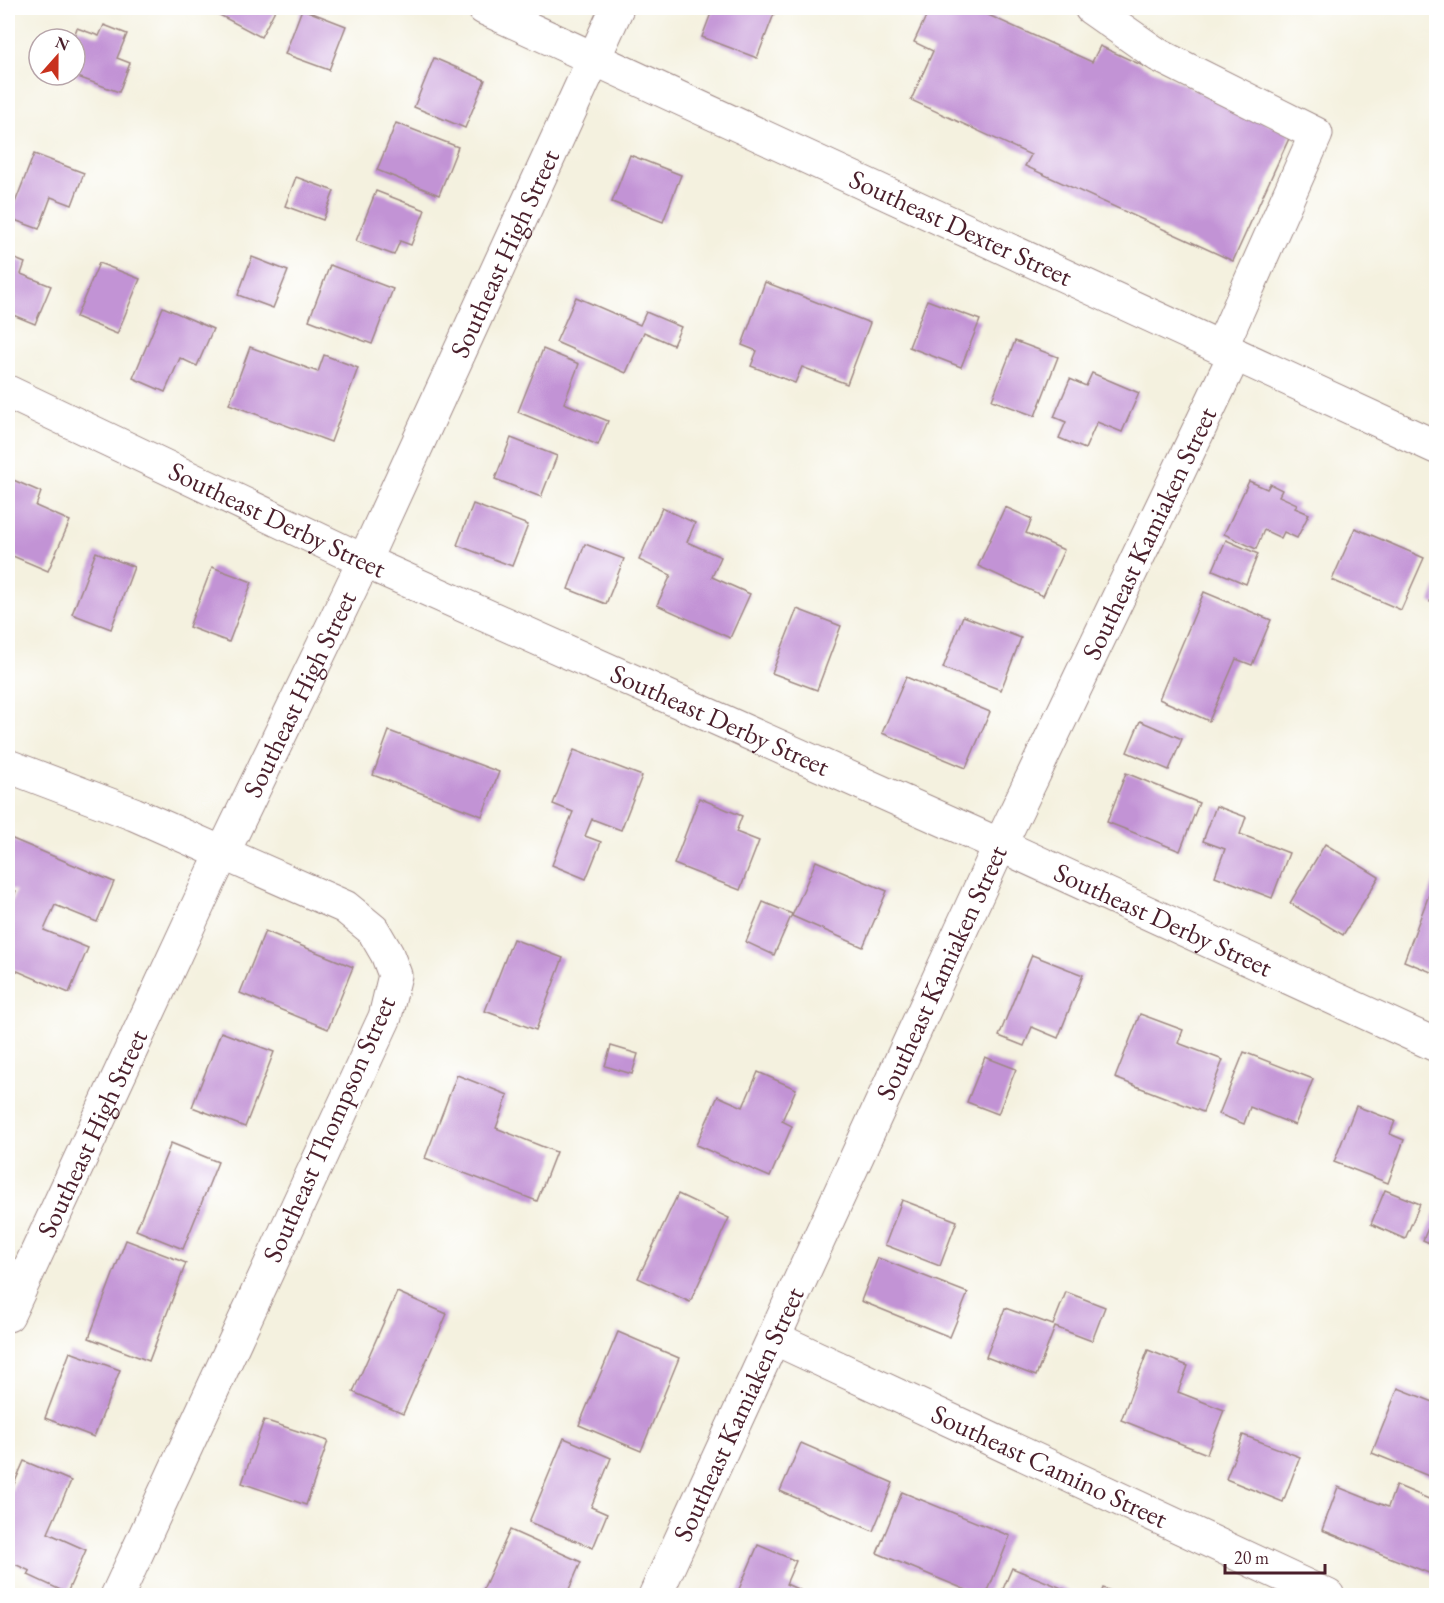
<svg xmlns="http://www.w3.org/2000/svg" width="1444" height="1603" font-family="'EB Garamond',serif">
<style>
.building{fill:#c293d5}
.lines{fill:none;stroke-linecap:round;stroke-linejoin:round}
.minor-casing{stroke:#9f8885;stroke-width:35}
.minor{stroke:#fff;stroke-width:33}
.labels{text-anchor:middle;stroke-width:4.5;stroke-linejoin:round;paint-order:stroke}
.street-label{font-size:27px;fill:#4a1f2b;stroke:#fff}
</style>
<rect width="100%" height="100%" fill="#fff"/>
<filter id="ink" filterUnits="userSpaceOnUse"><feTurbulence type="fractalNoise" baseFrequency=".0167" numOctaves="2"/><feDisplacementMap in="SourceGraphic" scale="12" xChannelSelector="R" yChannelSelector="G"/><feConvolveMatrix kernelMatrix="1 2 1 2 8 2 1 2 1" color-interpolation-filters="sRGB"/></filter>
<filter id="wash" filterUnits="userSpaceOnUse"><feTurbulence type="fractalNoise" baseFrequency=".008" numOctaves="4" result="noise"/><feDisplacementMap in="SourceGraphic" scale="24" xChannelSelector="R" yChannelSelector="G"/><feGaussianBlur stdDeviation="1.35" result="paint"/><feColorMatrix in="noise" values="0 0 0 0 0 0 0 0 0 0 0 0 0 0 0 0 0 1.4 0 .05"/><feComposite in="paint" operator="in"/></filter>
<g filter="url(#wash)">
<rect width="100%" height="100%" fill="#f4f1df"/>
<g id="blocks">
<!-- building -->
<g class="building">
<path d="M214,8h62l-15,29 -49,-26z"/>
<path d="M713,8h44l17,6 -17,44 -55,-21z"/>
<path d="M930,8h43l119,54 8,-16 191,88 -58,127 -208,-95 6,-11 -120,-55 22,-49 -19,-9z"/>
<path d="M302,9l44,17 -17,44 -44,-16z"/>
<path d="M104,25l23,9 -10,24 13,5 -11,29 -44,-16v-37h-2l4,-11 22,8z"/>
<path d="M434,58l51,22 -20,48 -51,-21z"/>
<path d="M396,123l62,24 -19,48 -62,-25z"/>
<path d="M34,154l50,19 -12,32 -21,-8 -12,32 -30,-11z"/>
<path d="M630,155l51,20 -18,47 -51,-20z"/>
<path d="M296,177l38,14 -11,29 -38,-14z"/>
<path d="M376,191l49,19 -14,35 -11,-4 -6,14 -38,-14z"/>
<path d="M8,256l17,7 -4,11 30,12 -16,38 -27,-11z"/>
<path d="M252,257l36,14 -15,37 -35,-13z"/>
<path d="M99,263l41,16 -23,55 -41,-17z"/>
<path d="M330,265l63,24 -21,55 -63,-24z"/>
<path d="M765,282l105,41 -23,61 -45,-17 -7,16 -44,-17 6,-15 -15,-6z"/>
<path d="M576,297l64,28 6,-13 35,15 -8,18 -29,-13 -18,41 -70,-31z"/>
<path d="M927,300l53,20 -19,47 -52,-20z"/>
<path d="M163,307l50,22 -16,37 -17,-8 -15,34 -32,-14z"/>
<path d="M1015,341l43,16 -23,59 -43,-16z"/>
<path d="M250,347l68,25 6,-17 34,13 -27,74 -102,-38z"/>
<path d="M543,349l36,15 -15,39 44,18 -10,24 -80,-33z"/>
<path d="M1092,373l47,20 -17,39 -25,-10 -12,27 -26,-11 7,-16 -12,-5 16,-38 16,7z"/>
<path d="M511,438l46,18 -16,41 -46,-18z"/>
<path d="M11,479l30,13 -5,14 34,15 -22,50 -40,-17v-67z"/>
<path d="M1249,481l18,8 3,-5 12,6 -3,6 18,8 -2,4 14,6 -12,24 -13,-6 -3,6 -17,-8 -8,19 -32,-15z"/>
<path d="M473,504l55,21 -16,41 -55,-21z"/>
<path d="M1005,507l27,12 -6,14 38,17 -21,46 -65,-30z"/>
<path d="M662,508l33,15 -8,19 34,15 -9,20 38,17 -20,44 -73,-33 14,-30 -32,-15z"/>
<path d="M1355,528l69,30 -23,52 -69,-30z"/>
<path d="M1226,540l32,14 -12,30 -33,-14z"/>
<path d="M585,544l39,15 -18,45 -38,-15z"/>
<path d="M96,552l38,15 -23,62 -39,-15z"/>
<path d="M212,567l40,15 -23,60 -40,-15z"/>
<path d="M1436,586v19l-6,-3z"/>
<path d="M1204,592l67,28 -19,45 -16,-6 -27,62 -50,-22z"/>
<path d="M797,609l44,17 -24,64 -45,-17z"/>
<path d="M963,616l58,22 -20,52 -58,-22z"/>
<path d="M906,677l84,35 -24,56 -84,-35z"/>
<path d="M1140,721l42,18 -13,31 -42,-18z"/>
<path d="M389,731l110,41 -17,44 -109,-41z"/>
<path d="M574,750l68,26 -21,54 -29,-11 -7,17 16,6 -15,37 -34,-14 21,-53 -20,-8z"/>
<path d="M1126,773l73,30 -19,48 -73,-29z"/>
<path d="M699,798l43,18 -6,16 23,9 -19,49 -66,-26z"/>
<path d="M1216,806l30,11 -6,17 49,19 -17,45 -57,-22 10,-27 -22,-8z"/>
<path d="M8,837l106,45 -17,40 -42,-17 -11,25 44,18 -19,45 -61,-26v-56l8,-20 -8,-3z"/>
<path d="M1325,844l54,33 -36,58 -53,-32z"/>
<path d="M816,861l71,30 -24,56 -71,-31z"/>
<path d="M1436,876v98l-32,-13z"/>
<path d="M763,902l29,12 -18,41 -28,-13z"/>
<path d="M265,931l88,36 -25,62 -88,-36z"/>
<path d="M513,939l50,19 -27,72 -51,-19z"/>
<path d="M1032,955l51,20 -25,63 -26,-11 -8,19 -25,-10z"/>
<path d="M1140,1014l43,16 -5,13 45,17 -20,52 -88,-34z"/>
<path d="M221,1032l53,20 -29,75 -53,-20z"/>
<path d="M611,1046l27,8 -6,20 -27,-8z"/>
<path d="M1244,1052l69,27 -18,46 -45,-18 -6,17 -25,-10z"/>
<path d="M985,1057l31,12 -18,45 -31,-12z"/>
<path d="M758,1072l38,17 -14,32 10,5 -22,51 -74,-32 22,-49 25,11z"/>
<path d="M457,1075l51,20 -12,33 60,24 -19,49 -112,-43z"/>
<path d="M1356,1106l39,15 -5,13 14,6 -16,43 -54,-21z"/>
<path d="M171,1143l47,19 -35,87 -47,-19z"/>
<path d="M1385,1190l35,14 -15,35 -34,-15z"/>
<path d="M678,1194l51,24 -39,84 -52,-24z"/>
<path d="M902,1200l55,21 -17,45 -55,-21z"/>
<path d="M1436,1209v37l-13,-6z"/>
<path d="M126,1240l60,23 -37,98 -60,-23z"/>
<path d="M878,1258l90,35 -18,44 -89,-36z"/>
<path d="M397,1292l50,22 -44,100 -50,-22z"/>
<path d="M1066,1292l39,15 -13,34 -37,-14 -19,49 -50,-19 19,-49 48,17z"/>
<path d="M618,1332l61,26 -38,93 -62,-26z"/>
<path d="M1148,1350l40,16 -10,26 46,18 -17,44 -86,-34z"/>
<path d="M70,1352l50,18 -26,67 -49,-19z"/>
<path d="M1398,1388l38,15v76l-64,-26z"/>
<path d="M264,1420l64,21 -22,64 -64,-22z"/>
<path d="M1243,1435l57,22 -17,45 -57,-23z"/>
<path d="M564,1438l47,20 -20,49 16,7 -14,34 -64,-26z"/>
<path d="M801,1443l92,40 -20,48 -93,-40z"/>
<path d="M24,1461l47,20 -23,52 38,17 -19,43 -39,-18 2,-4 -22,-10v-63z"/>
<path d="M1396,1485l40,17v74l-114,-46 16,-43 50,20z"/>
<path d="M902,1492l108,44 -24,60h-5l-104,-43z"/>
<path d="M510,1530l71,32 -15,34h-86z"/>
<path d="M758,1545l38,16 -10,23 14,6 -3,6h-61z"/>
<path d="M1012,1568l67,27v1h-79z"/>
<path d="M1103,1588l19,7v1h-22z"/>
</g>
</g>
</g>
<g filter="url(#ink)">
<use href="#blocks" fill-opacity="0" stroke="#9f8885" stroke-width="1.5"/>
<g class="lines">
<defs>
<g id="minor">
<path id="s1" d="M484,8l952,439"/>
<path d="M1091,8l67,47 158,79 -95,214"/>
<path id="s2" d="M8,392l356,169 636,284 436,200"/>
<path d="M8,766l126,48 211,93 28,23 14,24 8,21 -10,42 -268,579"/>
<path id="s3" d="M8,1315l198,-427 158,-327 253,-553"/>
<path id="s4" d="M774,1338l554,258"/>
<path id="s5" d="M655,1596l345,-751 235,-491"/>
</g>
</defs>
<!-- minor casing -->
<use href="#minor" class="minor-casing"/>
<!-- minor -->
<use href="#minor" class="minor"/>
</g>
</g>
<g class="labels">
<!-- street labels -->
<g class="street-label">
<text dy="9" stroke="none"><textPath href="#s1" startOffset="525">Southeast Dexter Street</textPath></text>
<text dy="9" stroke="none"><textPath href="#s3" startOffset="1172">Southeast High Street</textPath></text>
<text dy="9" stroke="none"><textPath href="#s2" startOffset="298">Southeast Derby Street</textPath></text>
<text dy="9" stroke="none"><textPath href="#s5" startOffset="1172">Southeast Kamiaken Street</textPath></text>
<text dy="9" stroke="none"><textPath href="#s3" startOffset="686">Southeast High Street</textPath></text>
<text dy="9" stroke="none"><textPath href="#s2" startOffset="784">Southeast Derby Street</textPath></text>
<text dy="9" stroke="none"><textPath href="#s2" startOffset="1270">Southeast Derby Street</textPath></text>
<text dy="9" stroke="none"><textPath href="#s5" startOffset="686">Southeast Kamiaken Street</textPath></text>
<text transform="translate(329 1129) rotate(-66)" y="9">Southeast Thompson Street</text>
<text dy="9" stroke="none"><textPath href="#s3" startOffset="200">Southeast High Street</textPath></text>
<text dy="9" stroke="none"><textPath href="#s5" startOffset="200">Southeast Kamiaken Street</textPath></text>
<text dy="9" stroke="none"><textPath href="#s4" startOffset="304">Southeast Camino Street</textPath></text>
</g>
</g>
<!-- margin -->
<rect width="1444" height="1603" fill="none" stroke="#fff" stroke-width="30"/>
<!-- north arrow -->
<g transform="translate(57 57) rotate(21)"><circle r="28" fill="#ffffff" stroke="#b7a5aa" stroke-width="1.5"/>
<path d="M0-4.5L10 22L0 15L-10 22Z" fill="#c8321e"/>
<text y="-9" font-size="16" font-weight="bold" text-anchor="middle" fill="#4a1f2b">N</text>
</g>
<!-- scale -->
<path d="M1225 1564v9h100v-9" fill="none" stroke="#4a1f2b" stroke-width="3"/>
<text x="1234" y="1564" font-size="18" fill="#4a1f2b" stroke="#ffffff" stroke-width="4.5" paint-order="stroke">20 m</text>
</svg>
